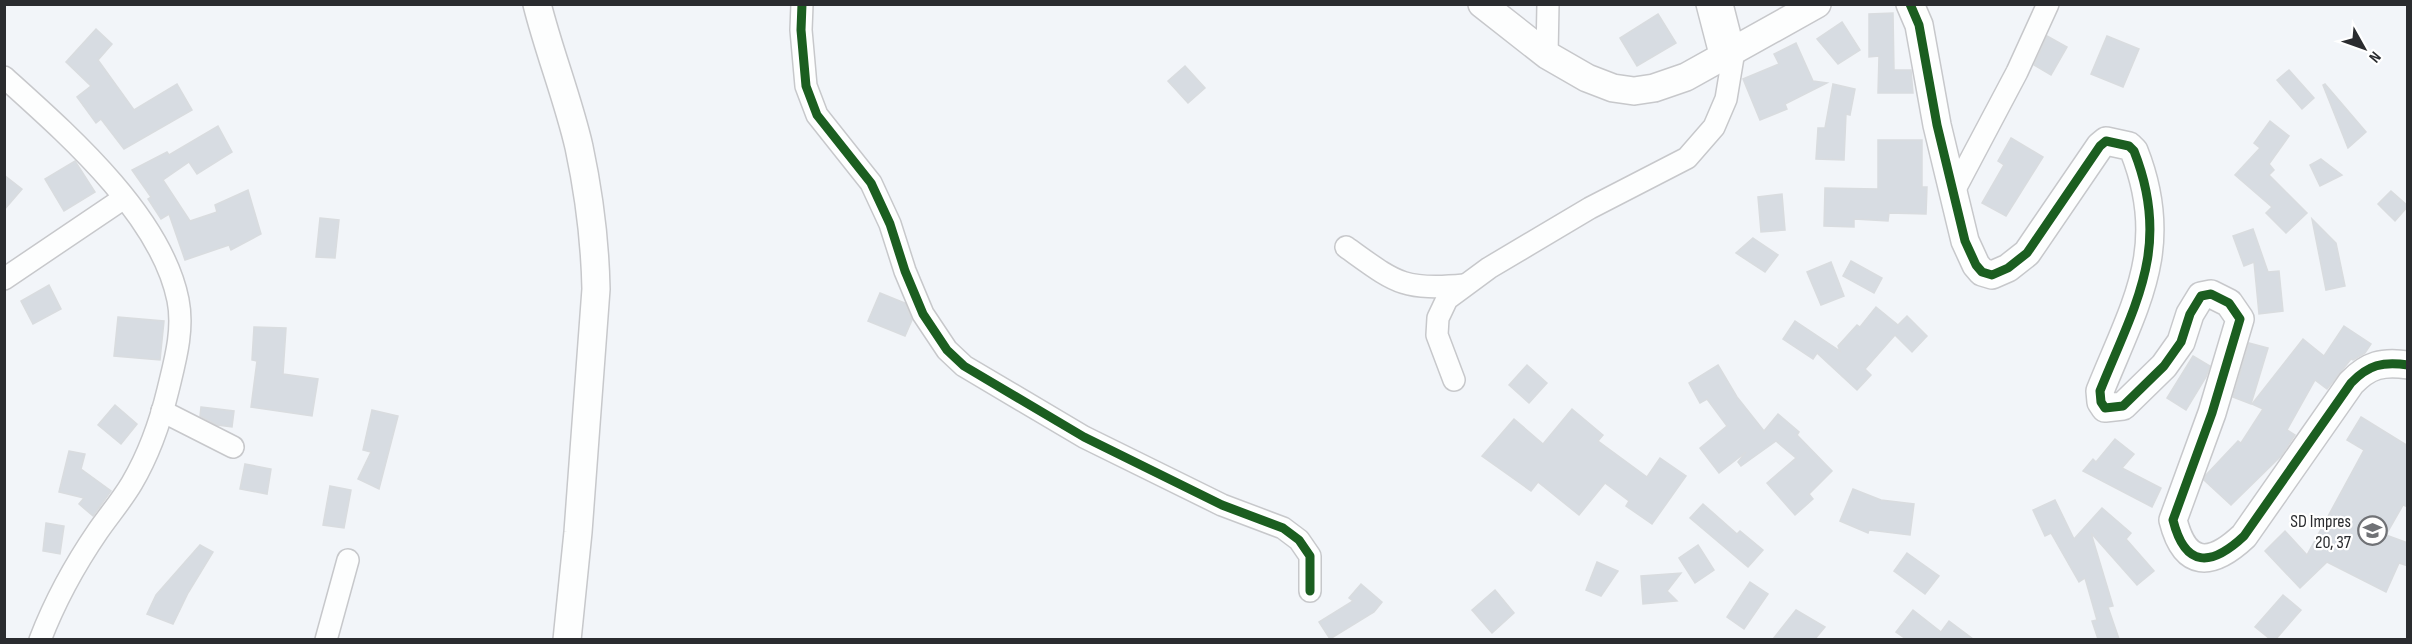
<svg xmlns="http://www.w3.org/2000/svg" width="2412" height="644" font-family="'Sofia Sans Condensed',sans-serif">
<style>
.building{fill:#d7dce2;stroke:#d9dcdf;stroke-width:1.5}
.lines{fill:none;stroke-linecap:round;stroke-linejoin:round}
.minor-casing{stroke:#c7c8cb;stroke-width:24}
.tertiary-casing{stroke:#c7c8cb;stroke-width:30}
.minor{stroke:#fdfefe;stroke-width:21}
.tertiary{stroke:#fdfefe;stroke-width:27}
.cycleway-casing{stroke:#fff;stroke-width:13}
.cycleway{stroke:#1b5e20;stroke-width:9}
.labels{text-anchor:middle;stroke-width:4.5;stroke-linejoin:round;paint-order:stroke}
.poi-label{font-size:18px;fill:#2a2c2f;stroke:#fff;text-anchor:end}
</style>
<rect width="100%" height="100%" fill="#f2f5f9"/>
<!-- building -->
<g class="building">
<path d="M1893,13l1,57h17l2,23h-35l1,-37 -10,1v-43z"/>
<path d="M1658,14l18,29 -39,23 -17,-28z"/>
<path d="M1842,22l18,28 -22,14 -21,-25z"/>
<path d="M96,29l16,15 -14,16 36,50 43,-26 15,26 -68,39 -23,-30 -5,4 -19,-26 14,-11 -25,-24z"/>
<path d="M2047,36l20,11 -16,28 -17,-10z"/>
<path d="M2107,36l32,13 -16,38 -32,-13z"/>
<path d="M1796,43l17,38 14,2 -42,21 2,5 -27,11 -17,-41 36,-15 -5,-10z"/>
<path d="M1185,66l20,22 -17,15 -20,-22z"/>
<path d="M2289,70l25,28 -12,11 -25,-29z"/>
<path d="M1833,84l22,5 -5,26 -4,-1 -2,46 -28,-1 2,-31h7z"/>
<path d="M2325,84l41,48 -18,16 -25,-63z"/>
<path d="M2270,121l19,15 -20,28 5,6 -5,5 38,38 -21,20 -20,-20 6,-6 -37,-32 25,-27 -6,-5z"/>
<path d="M218,126l14,26 -35,22 -8,-12 -26,18 27,41 27,-9 -2,-7 33,-15 13,44 -30,16 -2,-5 -44,15 -16,-46 -8,5 -13,-20 3,-2 -19,-27 35,-18 2,3z"/>
<path d="M2011,138l32,19 -37,59 -24,-13 22,-38 -6,-4z"/>
<path d="M1878,140h44v47h5l-1,27 -37,-1 -1,8 -34,-2v8l-30,-1 1,-38 53,1z"/>
<path d="M2321,159l21,16 -22,11 -10,-21z"/>
<path d="M75,161l20,31 -31,19 -19,-32z"/>
<path d="M4,175l18,14 -18,21z"/>
<path d="M2391,191l17,15 -13,15 -17,-17z"/>
<path d="M1782,194l3,36 -24,2 -3,-35z"/>
<path d="M320,218l19,2 -4,38 -19,-1z"/>
<path d="M2312,219l24,24 9,43 -19,4z"/>
<path d="M2253,229l15,43 11,-1 4,40 -24,3 -5,-52 -10,4 -11,-30z"/>
<path d="M1753,238l25,17 -13,17 -29,-19z"/>
<path d="M1851,261l31,17 -8,15 -31,-17z"/>
<path d="M1831,262l13,34 -23,9 -14,-33z"/>
<path d="M49,285l12,24 -28,15 -12,-23z"/>
<path d="M880,293l25,10 7,17 -7,16 -37,-15z"/>
<path d="M1876,307l22,18 9,-9 20,20 -15,16 -17,-17 -30,34 6,6 -14,15 -40,-37 -4,6 -30,-20 12,-18 45,30 -2,-5 19,-21 3,2z"/>
<path d="M118,317l46,4 -4,39 -46,-4z"/>
<path d="M2344,326l27,18 -6,9 -12,7 -2,-1 -24,30 -12,-9 -28,50 8,5 -14,21 -50,49 -27,-25 2,-5 32,-34 3,2 22,-34 -11,-5 51,-65 21,17z"/>
<path d="M254,327l32,1 -3,46 35,5 -6,37 -61,-9 6,-46 -5,-1z"/>
<path d="M2249,343l19,5 -17,56 -18,-7z"/>
<path d="M2193,356l17,10 -4,11 -20,33 -19,-12z"/>
<path d="M1527,365l20,18 -18,20 -20,-18z"/>
<path d="M1718,365l19,32 27,34 14,-17 21,18 -2,3 35,36 -23,23 4,5 -18,16 -28,-32 29,-25 -20,-17 -35,25 -3,-4 8,-10 -27,21 -19,-25 27,-22 -20,-27 -7,4 -11,-20z"/>
<path d="M115,405l22,19 -16,20 -23,-19z"/>
<path d="M201,407l33,4 -2,16 -15,-2 -17,-9z"/>
<path d="M1572,409l31,26 -5,6 49,36 13,-19 26,18 -34,48 -26,-18 3,-5 -24,-18 -26,32 -41,-33 -7,9 -49,-35 32,-37 29,25z"/>
<path d="M372,410l26,6 -19,73 -21,-10 13,-27 -8,-2z"/>
<path d="M2361,417l47,29v61l-5,-2 -17,30 22,8v23l-9,-3 -13,29 -59,-30 -27,26 -35,-37 20,-20 22,24 57,-105 -17,-10z"/>
<path d="M2115,439l19,15 -12,14 39,20 -9,19 -69,-36 10,-12 3,3z"/>
<path d="M69,451l16,3 -4,15 30,22 -18,25 -14,-12 5,-6 -25,-6z"/>
<path d="M245,464l26,5 -4,25 -27,-5z"/>
<path d="M330,486l21,4 -7,38 -21,-3z"/>
<path d="M1853,489l28,11 33,4 -4,31 -41,-5 -1,3 -28,-12z"/>
<path d="M2055,500l19,39 28,-31 29,25 -5,6 28,32 -17,14 -46,-52 22,73 -5,1 11,32h-21l-6,-18 5,-1 -12,-42 -6,4 -28,-49 -6,3 -12,-26z"/>
<path d="M1703,504l34,30 3,-3 23,19 -15,17 -58,-49z"/>
<path d="M46,523l18,3 -4,28 -17,-3z"/>
<path d="M200,545l13,7 -25,41 -15,31 -26,-10 9,-19z"/>
<path d="M1698,545l16,25 -19,13 -16,-25z"/>
<path d="M1907,553l32,23 -14,18 -31,-23z"/>
<path d="M1597,562l21,9 -17,25 -15,-6z"/>
<path d="M1681,573l-14,18 10,10 -34,3 -2,-28z"/>
<path d="M1750,582l18,12 -24,35 -17,-12z"/>
<path d="M1361,584l21,18 -8,10 -44,27 -11,-17 34,-21 -4,-3z"/>
<path d="M1495,590l19,23 -22,20 -20,-23z"/>
<path d="M2283,595l18,15 -25,29h-6l-15,-12z"/>
<path d="M1796,610l29,17 -10,12h-42z"/>
<path d="M1913,610l28,22 8,-11 24,18h-67l-10,-7z"/>
</g>
<g class="lines">
<defs>
<g id="minor">
<path d="M802,4l-1,26 5,56 11,29 54,68 19,41 15,47 18,43 24,36 17,16 120,71 138,68 61,23 16,12 11,16v35"/>
<path d="M1707,4l14,54 10,6"/>
<path d="M1547,55l1,-51"/>
<path d="M4,77c62,56 157,138 174,223 6,30 -3,61 -10,90 -8,33 -19,64 -36,93 -10,17 -23,32 -34,48 -24,35 -43,70 -58,109"/>
<path d="M1954,191l63,-119 31,-68"/>
<path d="M1346,247c49,35 56,44 118,38"/>
<path d="M4,279l120,-81"/>
<path d="M1454,380l-17,-45 1,-17 9,-19 42,-31 101,-60 97,-50 27,-31 12,-28 8,-48 -12,-47"/>
<path d="M162,411l71,36"/>
<path d="M326,640l22,-80"/>
</g>
<g id="tertiary">
<path d="M537,4c12,48 31,95 42,143 10,47 16,94 17,142l-18,243 -11,108"/>
<path d="M1482,4l65,51 40,23 26,10 21,3 20,-3 32,-11 131,-73"/>
<path d="M1910,4l9,21 18,100 28,116 11,24 6,7 10,3 16,-7 19,-15 73,-107 6,-5 23,5 5,5c38,96 1,153 -34,240l1,11 4,6 18,-2 41,-40 17,-24 9,-28 11,-18 10,-2 18,9 11,16 -28,94 -39,107c12,48 38,47 71,16l107,-153c17,-18 32,-22 57,-18"/>
</g>
</defs>
<!-- minor casing -->
<use href="#minor" class="minor-casing"/>
<!-- tertiary casing -->
<use href="#tertiary" class="tertiary-casing"/>
<!-- minor -->
<use href="#minor" class="minor"/>
<!-- tertiary -->
<use href="#tertiary" class="tertiary"/>
<defs>
<g id="cycleway">
<path d="M802,4l-1,26 5,56 11,29 54,68 19,41 15,47 18,43 24,36 17,16 120,71 138,68 61,23 16,12 11,16v35"/>
<path d="M1910,4l9,21 18,100 28,116 11,24 6,7 10,3 16,-7 19,-15 73,-107 6,-5 23,5 5,5c38,96 1,153 -34,240l1,11 4,6 18,-2 41,-40 17,-24 9,-28 11,-18 10,-2 18,9 11,16 -28,94 -39,107c12,48 38,47 71,16l107,-153c17,-18 32,-22 57,-18"/>
</g>
</defs>
<!-- cycleway casing -->
<use href="#cycleway" class="cycleway-casing"/>
<!-- cycleway -->
<use href="#cycleway" class="cycleway"/>
</g>
<!-- icons -->
<defs>
<symbol id="school-ring" viewBox="-11 -11 22 22"><circle r="9.5" fill="#fff" stroke="#707276" stroke-width="1.5"/><path d="M0-5L7-2L0 1L-7-2ZM-4 1L0 2.5L4 1V4Q0 6-4 4Z" fill="#707276"/></symbol>
</defs>
<g fill-rule="evenodd">
<use href="#school-ring" x="2356" y="514" width="33" height="33"/>
</g>
<g class="labels">
<!-- poi labels -->
<g class="poi-label">
<text x="2351" y="527">SD Impres<tspan x="2351" dy="21">20, 37</tspan></text>
</g>
</g>
<!-- border -->
<rect width="2412" height="644" fill="none" stroke="#2a2c2f" stroke-width="12"/>
<!-- north arrow -->
<g transform="translate(2364 48) rotate(130)" stroke="#ffffff" stroke-width="4.5" paint-order="stroke">
<path d="M0-4.5L10 22L0 15L-10 22Z" fill="#2a2c2f"/>
<text y="-9" font-size="16" font-weight="bold" text-anchor="middle" fill="#2a2c2f">N</text>
</g>
</svg>
